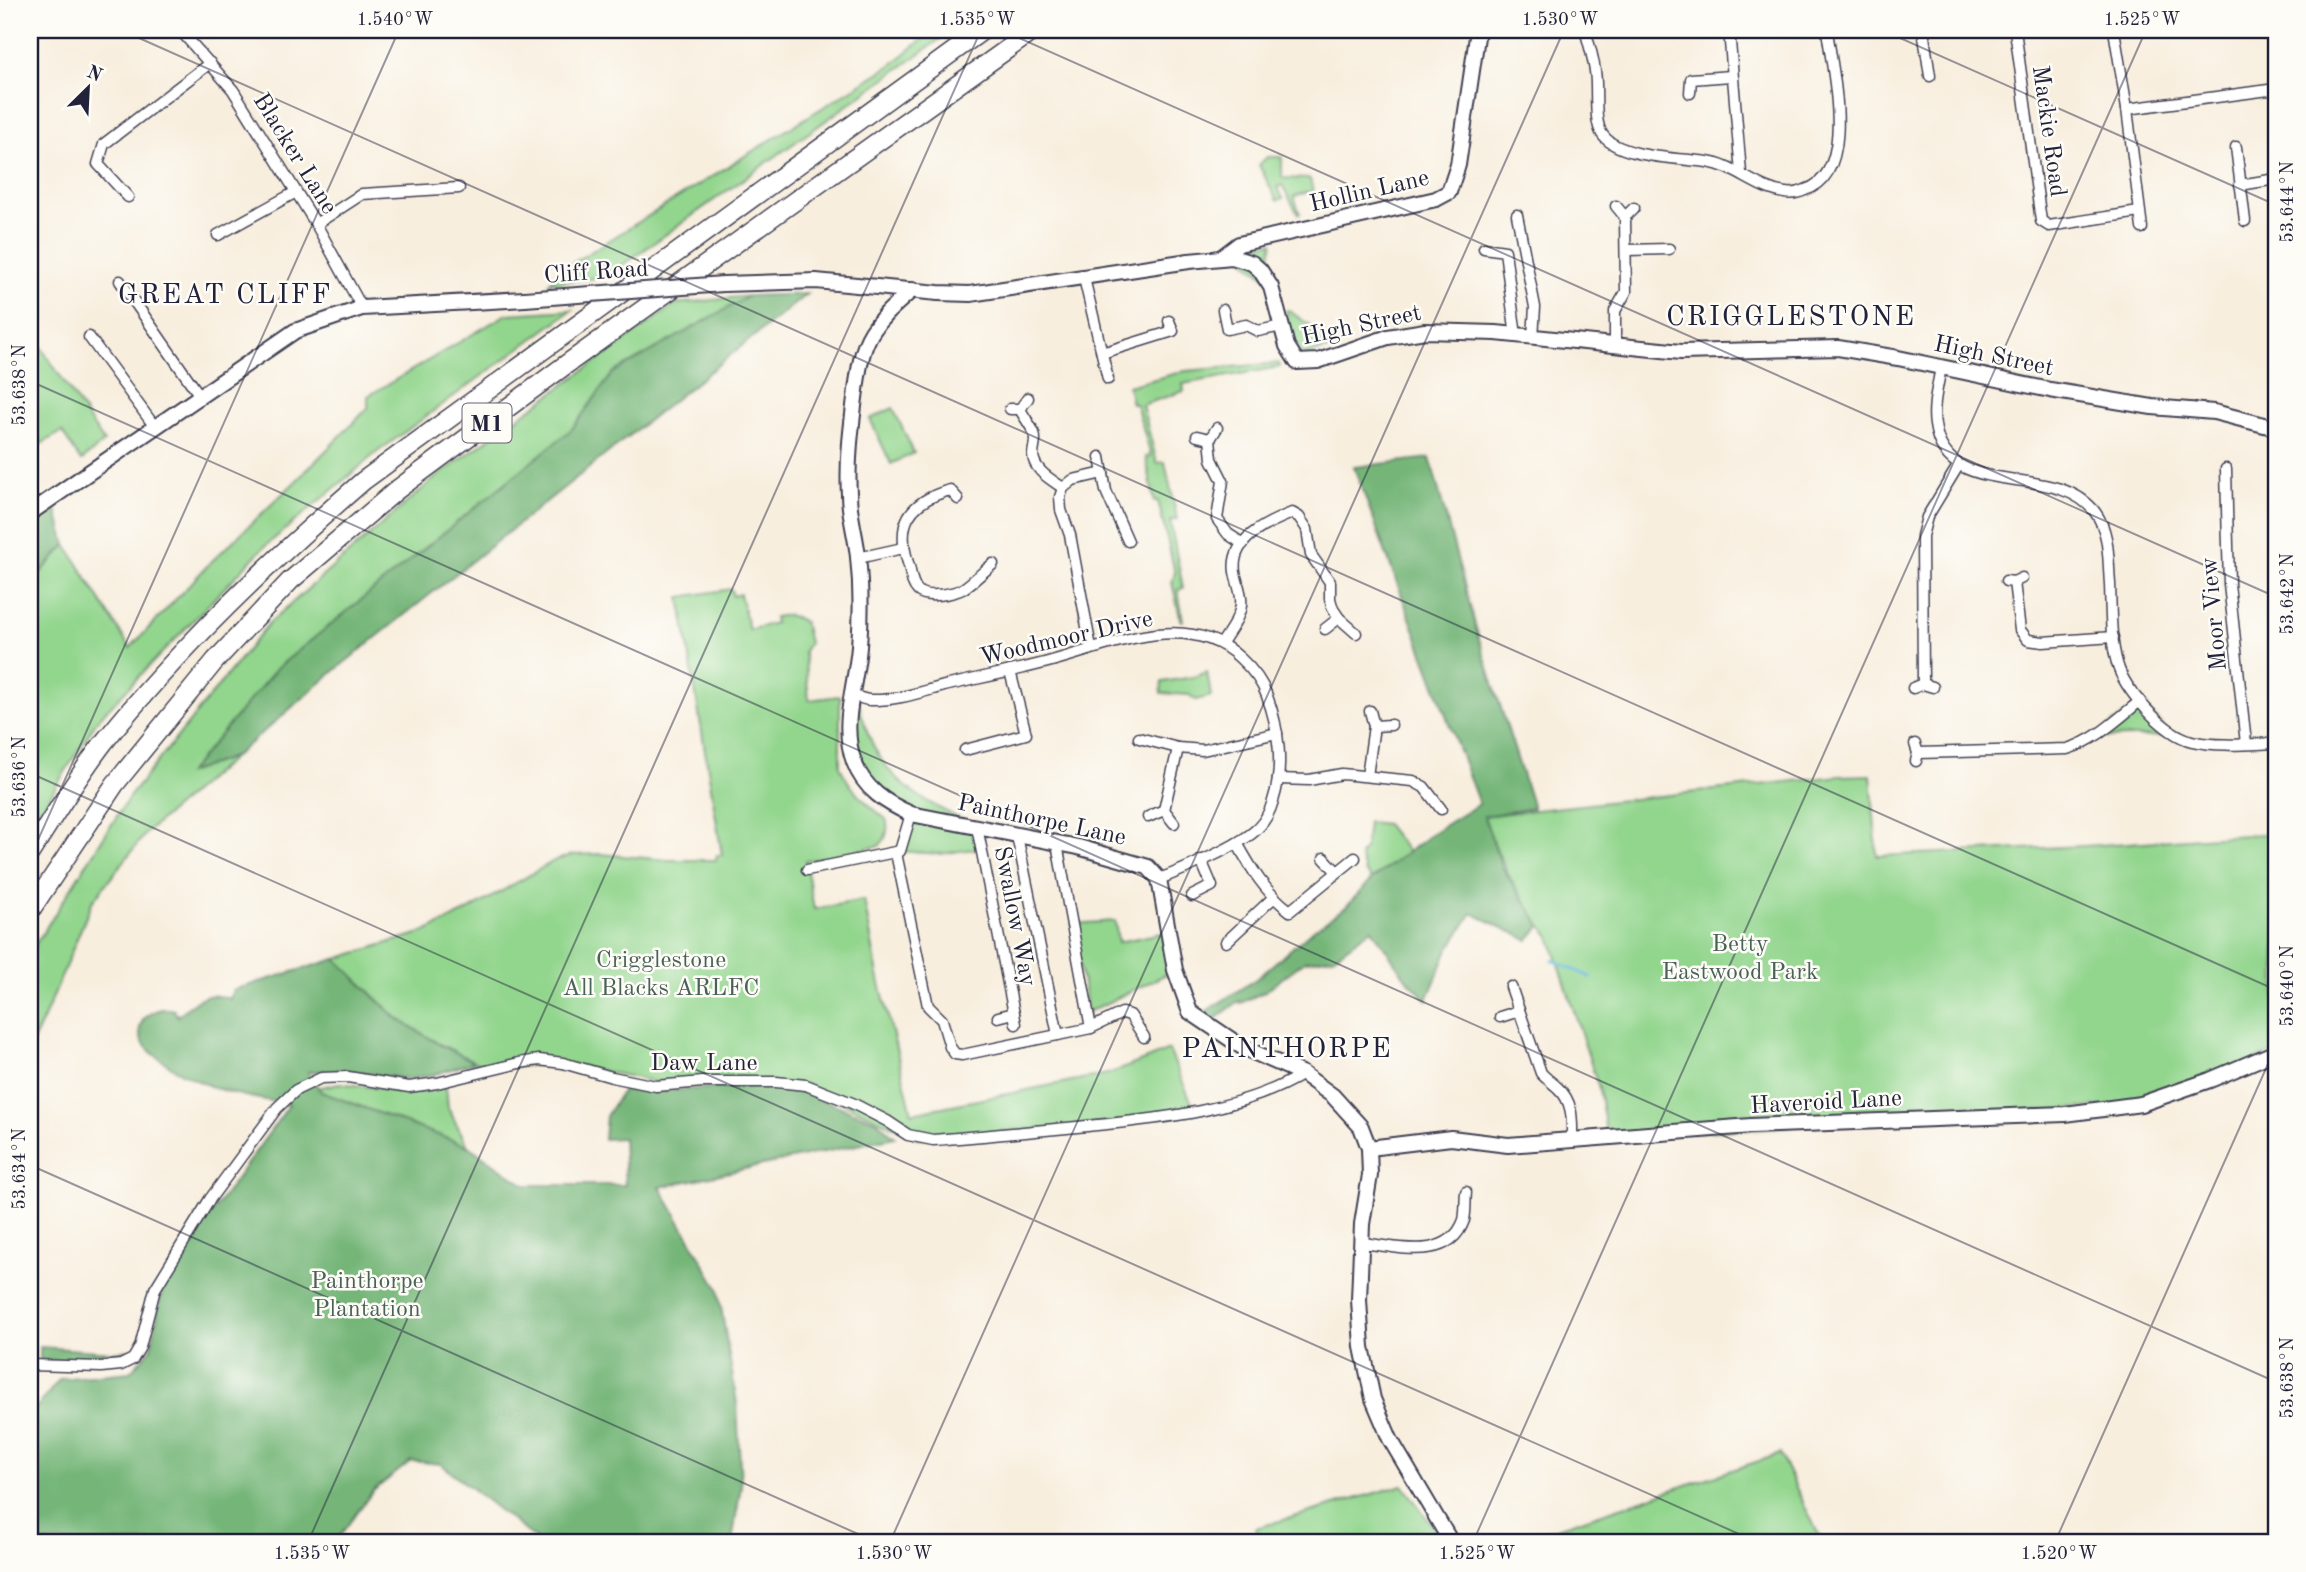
<svg xmlns="http://www.w3.org/2000/svg" width="2306" height="1572" font-family="'Old Standard TT',serif">
<style>
.green{fill:#92d58d;stroke:#5a7c64;stroke-width:2}
.forest{fill:#75b678;stroke:#4c6c5a;stroke-width:2}
.lines{fill:none;stroke-linecap:round;stroke-linejoin:round}
.stream{stroke:#55b4d4;stroke-width:3.5}
.street-casing{stroke:#424153;stroke-width:13}
.secondary-casing{stroke:#424153;stroke-width:18}
.highway-casing{stroke:#424153;stroke-width:21}
.street{stroke:#fff;stroke-width:10}
.secondary{stroke:#fff;stroke-width:14}
.highway{stroke:#fff;stroke-width:18}
.secondary-bridge-casing{stroke:#424153;stroke-width:18;stroke-linecap:butt}
.secondary-bridge{stroke:#fff;stroke-width:14}
.ticks{fill:none;stroke:#22223b;stroke-width:2;stroke-opacity:0.45}
.labels{text-anchor:middle;stroke-width:5;stroke-linejoin:round;paint-order:stroke}
.shield{fill:#fdfcf7;stroke:#646373;stroke-width:2}
.shield-label{font-size:23px;font-weight:bold;fill:#22223b}
.street-label{font-size:24px;fill:#22223b;stroke:#fdfcf7}
.park-label{font-size:24px;fill:#496158;stroke:#fdfcf7}
.quarter-label{font-size:28px;letter-spacing:2px;fill:#22223b;stroke:#fdfcf7}
.neatline{fill:none;stroke:#22223b;stroke-width:2.5}
.ticks-label{font-size:18px;text-anchor:middle;fill:#22223b}
</style>
<rect width="100%" height="100%" fill="#fdfcf7"/>
<filter id="ink" filterUnits="userSpaceOnUse"><feTurbulence type="fractalNoise" baseFrequency=".0143" numOctaves="2"/><feDisplacementMap in="SourceGraphic" scale="14" xChannelSelector="R" yChannelSelector="G"/><feConvolveMatrix kernelMatrix="1 2 1 2 8 2 1 2 1" color-interpolation-filters="sRGB"/></filter>
<filter id="wash" filterUnits="userSpaceOnUse"><feTurbulence type="fractalNoise" baseFrequency=".00686" numOctaves="4" result="noise"/><feDisplacementMap in="SourceGraphic" scale="28" xChannelSelector="R" yChannelSelector="G"/><feGaussianBlur stdDeviation="1.57" result="paint"/><feColorMatrix in="noise" values="0 0 0 0 0 0 0 0 0 0 0 0 0 0 0 0 0 1.4 0 .05"/><feComposite in="paint" operator="in"/></filter>
<g filter="url(#wash)">
<rect width="100%" height="100%" fill="#f8eede"/>
<!-- green -->
<g class="green">
<path d="M934,30h19l-347,247 -57,6 11,-12 331,-206z"/>
<path d="M1267,157h15v21l28,1 3,12 -19,5 6,18h-2l-16,-29 -5,2 6,11 -6,3 -18,-36z"/>
<path d="M1273,242l-7,36 -35,-29z"/>
<path d="M749,296l-136,77 -41,56 -383,343 46,-16 -88,76 -55,70 -47,114 -15,32v-95l99,-156 140,-174 167,-146 240,-173z"/>
<path d="M572,310l-196,143 -114,96 -164,170 -68,109v-244l36,-39 64,103 80,-85 86,-82 72,-73v-12l139,-82z"/>
<path d="M1288,310l43,30 2,7 -26,8c-18,-6 -18,-28 -21,-44z"/>
<path d="M33,335l71,107 -23,19 -19,-29 -32,18v-112z"/>
<path d="M1279,363l1,4 -97,17 1,7 -42,14 15,58 8,-1 12,57 -7,2 13,67 -5,2 5,31h-2l-9,-39 3,-9 -17,-72h-4l-8,-44 5,-1 -15,-52h-4l-4,-18 57,-15z"/>
<path d="M893,408l21,45 -23,11 -21,-45z"/>
<path d="M731,589l2,7 7,-2 9,36 26,-7 -1,-6 14,-2 16,7 5,21 -5,8 5,49 31,-4v70c9,23 27,38 46,53 3,10 1,19 -7,27l-74,15 9,48 50,-9 14,75 34,138 200,-40 57,-23 25,58 -69,14 -208,16 -111,-53h-134l-109,-22 -64,5 -24,-6 -36,-18 -43,-27 -60,-58 91,-28 37,-18 90,-52 18,-6 28,-1 68,6h48l1,-5h5l-42,-258z"/>
<path d="M1207,672l4,24 -15,4 -7,-5 -28,-2 1,-11 31,-5z"/>
<path d="M857,696c18,81 50,97 120,131l4,21 -41,6 -40,-3 11,-37 -14,-6 -44,-47z"/>
<path d="M2140,703l33,33 -79,2z"/>
<path d="M1871,775l6,81 207,-10 192,-13v219l-135,52 -534,34 -8,-49 -49,-153c-33,-37 -49,-74 -67,-120l356,-40z"/>
<path d="M1368,822l18,2 22,28 -36,27 -7,-7 -5,-17 5,-6z"/>
<path d="M1115,921l3,21 49,-10 8,38 -87,42 -16,-88z"/>
<path d="M339,1083l78,10 29,-6 2,21 20,38 -147,-54 -4,-4z"/>
<path d="M1780,1454l42,88h-291l-1,-5z"/>
<path d="M1403,1485l41,57h-185l-3,-14z"/>
</g>
<!-- forest -->
<g class="forest">
<path d="M807,294l-468,373 -104,89 -47,17 89,-105 295,-239 41,-56 136,-77z"/>
<path d="M1430,458l49,181 54,169 -49,8 18,51 39,59 -13,14 -56,-27 -24,37 -21,50 -22,-23 -33,-48 -39,28 -28,4 -41,31 -23,11 -2,-2 -25,19 -9,-8 51,-33 57,-49 33,-23 25,-27 63,-48 45,-28 -125,-337z"/>
<path d="M54,501l12,44 -36,39v-63z"/>
<path d="M336,959l59,58 44,27 36,18 -43,13 -24,4 -64,-9 -36,2 13,20 147,54 57,39h100l-2,-47 -19,1 2,-23 17,-26 38,1 86,-5 53,5 77,30 18,16 -235,50 58,101 19,116 4,82 -9,56h-193l-98,-78 -30,-3 -38,30 -38,51h-305v-127l30,-36 70,-7 21,-23 13,-69 125,-175c-16,-5 -35,-6 -52,-11 -23,-5 -51,-17 -70,-30 -9,-7 -22,-14 -26,-26 -7,-19 16,-34 33,-28l3,6c20,-15 27,-27 53,-17l3,-9z"/>
<path d="M40,1347l72,5 19,-2 -5,9 -12,2 -74,-1z"/>
</g>
<g class="lines">
<!-- stream -->
<path class="stream" d="M1553,960l37,17"/>
</g>
</g>
<g filter="url(#ink)">
<g class="lines">
<defs>
<g id="street">
<path d="M180,30l53,60 83,134 46,84"/>
<path d="M1585,30c4,13 8,27 10,41 3,17 -2,49 7,63 15,24 78,24 105,28 29,4 49,27 78,31 6,1 14,0 20,-3 53,-16 27,-119 22,-160"/>
<path d="M1729,30l12,143"/>
<path d="M1923,30l7,46"/>
<path d="M2015,30l26,191 8,5 90,-14"/>
<path d="M2114,30l13,79 15,119"/>
<path d="M1690,93l1,-14 40,-3"/>
<path d="M2127,109l149,-20"/>
<path d="M2236,147l9,74"/>
<path d="M2240,185l36,-6"/>
<path d="M128,197l-30,-33 6,-20 106,-81"/>
<path d="M1616,206l9,11 9,-9"/>
<path d="M1517,215l18,92 -2,30"/>
<path d="M316,224l46,-30 97,-6"/>
<path d="M218,235l78,-43"/>
<path d="M1484,248l21,3 11,85"/>
<path d="M1626,250l43,-1"/>
<path d="M1084,278l24,101"/>
<path d="M120,281l80,115"/>
<path d="M1223,310l4,19 19,-4 12,6 24,-5"/>
<path d="M89,337l66,90"/>
<path d="M1615,347v-36l11,-19 -1,-75"/>
<path d="M1102,353l71,-22 -4,-10"/>
<path d="M1941,367c-3,18 -9,39 -6,58 11,79 119,34 160,87 15,20 13,48 15,72 1,25 0,54 7,79 7,27 47,71 75,78 26,6 57,3 84,2"/>
<path d="M1010,409h10l8,-11"/>
<path d="M1020,409c4,8 10,15 14,24 3,8 -1,15 -1,22 1,16 19,25 30,33"/>
<path d="M1197,436l13,3 7,-11"/>
<path d="M1210,439l2,20 11,22 -6,38 11,15 15,10"/>
<path d="M1100,457l6,34 22,50"/>
<path d="M2226,469l3,115 17,160"/>
<path d="M958,499l-8,-9c-42,12 -55,34 -41,76 2,8 2,18 9,25 9,8 36,3 46,-3 10,-7 20,-17 29,-24"/>
<path d="M858,558l45,-10"/>
<path d="M2006,581l8,1 8,-4"/>
<path d="M2014,582l6,48 8,10 15,2 70,-5"/>
<path d="M1325,629l14,-11"/>
<path d="M1222,643c6,-10 15,-21 18,-33 4,-13 -3,-26 -5,-38 -5,-33 32,-49 57,-59l7,4 8,12 4,26 19,27v17l3,10 6,9 17,15"/>
<path d="M1091,648l-21,-113 -9,-25 -1,-13 3,-9 10,-8 30,-7"/>
<path d="M1923,684l-1,-148 5,-19 31,-51"/>
<path d="M1913,688l10,-4 10,3"/>
<path d="M850,695c7,1 14,5 21,5 24,1 50,-8 73,-14 35,-8 70,-15 104,-24 59,-15 139,-54 192,-4 12,11 22,23 27,38 12,32 17,72 6,105 -3,10 -8,20 -15,27 -15,16 -77,43 -99,51"/>
<path d="M1374,726l17,-1"/>
<path d="M1139,738l39,10 25,2 74,-17"/>
<path d="M1915,744l3,9 -2,8"/>
<path d="M965,750l61,-16 -16,-63"/>
<path d="M1918,753l149,-4c28,-8 51,-30 73,-48"/>
<path d="M1367,776l7,-50 -4,-15"/>
<path d="M1278,779l31,1 33,-6 71,7 11,6 17,22"/>
<path d="M1164,810l14,-62"/>
<path d="M1148,817l16,-7 10,13"/>
<path d="M977,827l39,197"/>
<path d="M1017,836l41,199"/>
<path d="M1237,843c15,27 28,49 53,68l65,-53"/>
<path d="M1057,844l34,184"/>
<path d="M896,853l32,153 14,14 8,27 5,7 7,1 129,-27 31,-15 8,2 14,22"/>
<path d="M1324,858l13,14"/>
<path d="M807,870l93,-19 11,-37"/>
<path d="M1192,896l20,-10 -11,-26"/>
<path d="M1226,942l47,-44"/>
<path d="M1511,987l30,86c5,6 11,9 17,15 16,14 14,34 14,53"/>
<path d="M998,1017l16,-4"/>
<path d="M1500,1017l19,-6"/>
<path d="M1361,1243c34,3 88,20 103,-23 2,-9 1,-19 2,-28"/>
<path d="M30,1365l71,2 20,-2 12,-6 7,-12 15,-58 55,-90 67,-91 19,-18 25,-12 27,-1 61,10 28,-4 82,-20 20,-3 24,3 49,14 44,9 47,-4h73l30,3 46,18 35,18 21,14 25,5c52,-4 103,-9 154,-14 71,-7 155,-15 216,-52"/>
</g>
<g id="secondary">
<path d="M1222,257l17,-13 197,-45 13,-7 9,-27 20,-135"/>
<path d="M723,284l93,-3 122,12 32,1 219,-33 43,-4 20,6 8,7 11,17 16,59 10,16 21,-1 70,-24 37,-6 71,2 185,19 157,-4 60,10 152,32 102,17 62,5 62,16"/>
<path d="M912,290c-15,14 -29,24 -40,42 -12,19 -14,44 -17,66 -4,32 -8,64 -6,96 0,21 7,42 9,63 3,27 3,63 1,90 -3,38 -19,77 -5,115 10,27 32,41 57,52l167,33 70,20 11,12 16,91 15,42 52,35 61,27 30,22 28,31 8,21 1,27 -8,49 -3,76 3,47 11,52 17,40 61,103"/>
<path d="M30,513l265,-182 67,-23 163,-9"/>
<path d="M1369,1148l82,-10 57,7 243,-19 314,-12 76,-10 69,-24 66,-28"/>
</g>
<g id="highway">
<path d="M30,853c24,-37 47,-76 74,-111 76,-95 167,-181 259,-261l620,-451"/>
<path d="M30,911l85,-127 100,-123 75,-80 108,-92 166,-123 470,-336"/>
</g>
</defs>
<!-- street casing -->
<use href="#street" class="street-casing"/>
<!-- secondary casing -->
<use href="#secondary" class="secondary-casing"/>
<!-- highway casing -->
<use href="#highway" class="highway-casing"/>
<!-- street -->
<use href="#street" class="street"/>
<!-- secondary -->
<use href="#secondary" class="secondary"/>
<!-- highway -->
<use href="#highway" class="highway"/>
<defs>
<path id="secondary-bridge" d="M525,299l198,-15"/>
</defs>
<!-- secondary-bridge casing -->
<use href="#secondary-bridge" class="secondary-bridge-casing"/>
<!-- secondary-bridge -->
<use href="#secondary-bridge" class="secondary-bridge"/>
</g>
</g>
<!-- ticks -->
<path class="ticks" d="M121,30l2155,960M1001,30l1275,567M1882,30l394,175M30,381l2246,1001M30,773l1727,769M30,858l369,-828M30,1165l846,377M308,1542l673,-1512M890,1542l674,-1512M1473,1542l673,-1512M2055,1542l221,-496"/>
<g class="labels">
<!-- shield labels -->
<rect class="shield" x="462.5" y="403.5" width="49" height="39" rx="5"/>
<g class="shield-label">
<text x="487" y="431">M1</text>
</g>
<!-- street labels -->
<g class="street-label">
<text transform="translate(2050 131) rotate(82)" y="8">Mackie Road</text>
<text transform="translate(296 153) rotate(58)" y="8">Blacker Lane</text>
<text transform="translate(1369 190) rotate(-13)" y="8">Hollin Lane</text>
<text transform="translate(596 271) rotate(-4)" y="8">Cliff Road</text>
<text transform="translate(1361 324) rotate(-12)" y="8">High Street</text>
<text transform="translate(1994 355) rotate(12)" y="8">High Street</text>
<text transform="translate(2213 614) rotate(-95)" y="8">Moor View</text>
<text transform="translate(1066 637) rotate(-13)" y="8">Woodmoor Drive</text>
<text transform="translate(1042 819) rotate(12)" y="8">Painthorpe Lane</text>
<text transform="translate(1016 916) rotate(79)" y="8">Swallow Way</text>
<text x="704" y="1070">Daw Lane</text>
<text transform="translate(1826 1101) rotate(-3)" y="8">Haveroid Lane</text>
</g>
<!-- park labels -->
<g class="park-label">
<text x="1740" y="951">Betty<tspan x="1740" dy="28">Eastwood Park</tspan></text>
<text x="661" y="967">Crigglestone<tspan x="661" dy="28">All Blacks ARLFC</tspan></text>
<text x="367" y="1288">Painthorpe<tspan x="367" dy="28">Plantation</tspan></text>
</g>
<!-- quarter labels -->
<g class="quarter-label">
<text x="225" y="303">GREAT CLIFF</text>
<text x="1791" y="325">CRIGGLESTONE</text>
<text x="1287" y="1057">PAINTHORPE</text>
</g>
</g>
<!-- margin -->
<rect width="2306" height="1572" fill="none" stroke="#fdfcf7" stroke-width="77"/>
<!-- north arrow -->
<g transform="translate(88 88) rotate(24)" stroke="#fdfcf7" stroke-width="5" paint-order="stroke">
<path d="M0-5L12 26L0 18L-12 26Z" fill="#22223b"/>
<text y="-10" font-size="19" font-weight="bold" text-anchor="middle" fill="#22223b">N</text>
</g>
<rect x="38" y="38" width="2230" height="1496" class="neatline"/>
<g class="ticks-label">
<text x="395" y="25">1.540°W</text>
<text x="977" y="25">1.535°W</text>
<text x="1560" y="25">1.530°W</text>
<text x="2142" y="25">1.525°W</text>
<text transform="translate(2287 202) rotate(-90)" y="6">53.644°N</text>
<text transform="translate(19 385) rotate(-90)" y="6">53.638°N</text>
<text transform="translate(2287 594) rotate(-90)" y="6">53.642°N</text>
<text transform="translate(19 777) rotate(-90)" y="6">53.636°N</text>
<text transform="translate(2287 986) rotate(-90)" y="6">53.640°N</text>
<text transform="translate(19 1169) rotate(-90)" y="6">53.634°N</text>
<text transform="translate(2287 1378) rotate(-90)" y="6">53.638°N</text>
<text x="312" y="1559">1.535°W</text>
<text x="894" y="1559">1.530°W</text>
<text x="1477" y="1559">1.525°W</text>
<text x="2059" y="1559">1.520°W</text>
</g>
</svg>
